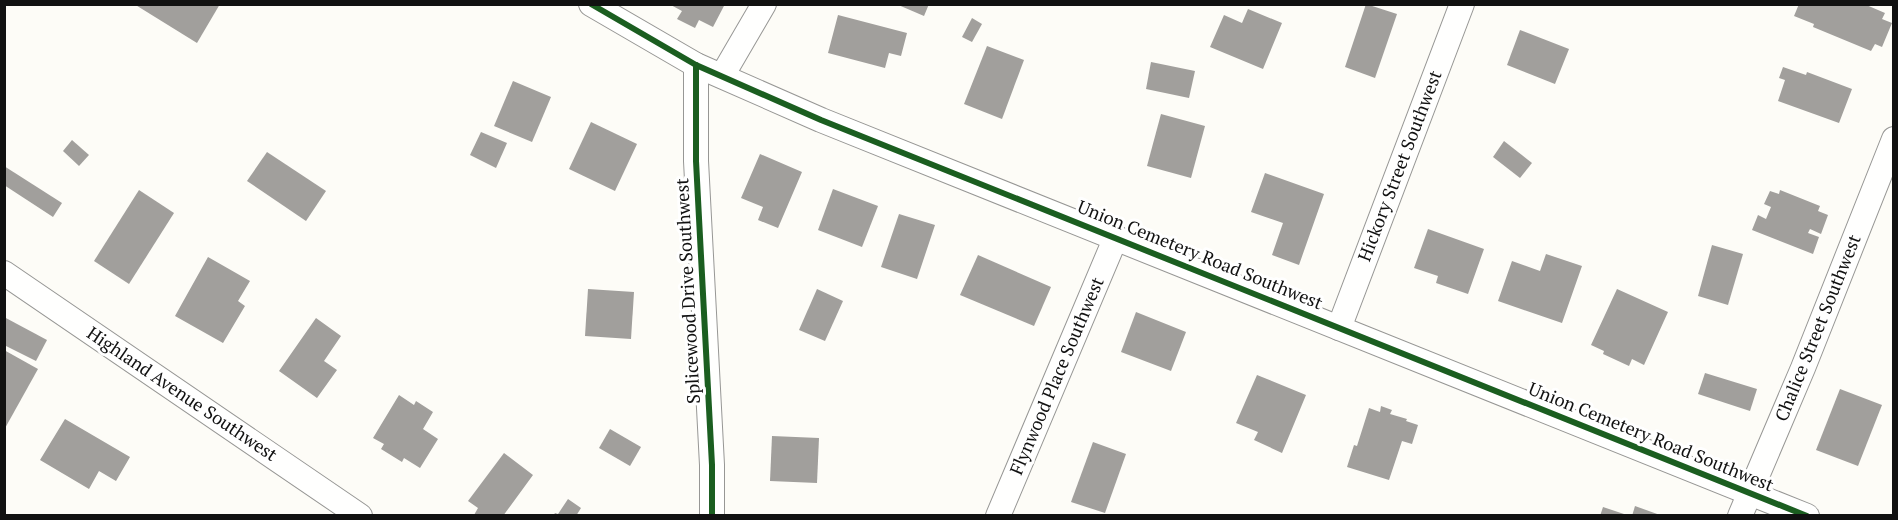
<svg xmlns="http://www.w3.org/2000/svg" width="1898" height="520" font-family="'PT Serif',serif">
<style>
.building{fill:#a19f9c}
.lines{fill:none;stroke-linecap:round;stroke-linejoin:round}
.street-casing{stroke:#979795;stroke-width:26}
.street{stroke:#fffffe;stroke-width:24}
.cycleway-casing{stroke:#fff;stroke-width:10}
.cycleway{stroke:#1b5e20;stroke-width:6}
.labels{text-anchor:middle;stroke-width:6;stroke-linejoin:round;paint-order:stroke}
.street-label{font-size:18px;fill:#111;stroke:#fff}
</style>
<rect width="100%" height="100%" fill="#fdfcf7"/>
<!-- building -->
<g class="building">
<path d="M134,4h86l-23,39z"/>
<path d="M669,4h56l-12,23 -14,-7 -4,8 -18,-9 5,-8z"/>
<path d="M896,4h33l-5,12z"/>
<path d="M1366,4l31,10 -22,64 -30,-11z"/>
<path d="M1799,4h65l21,9 -3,6 10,4 -10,24 -7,-3 -4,7 -58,-24 1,-3 -20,-8z"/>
<path d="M1248,9l34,14 -19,46 -53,-22 14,-32 18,8z"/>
<path d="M838,15l69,18 -6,23 -12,-3 -4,15 -57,-15z"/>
<path d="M972,18l10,6 -10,18 -10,-5z"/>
<path d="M1520,30l49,19 -14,35 -48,-19z"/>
<path d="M987,46l37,14 -22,59 -38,-15z"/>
<path d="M1151,62l44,9 -6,27 -43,-9z"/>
<path d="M1783,67l23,8 1,-3 45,17 -13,34 -61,-22 7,-21 -6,-2z"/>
<path d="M513,81l38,16 -19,45 -38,-16z"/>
<path d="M1161,114l44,12 -14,52 -44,-12z"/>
<path d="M591,122l46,22 -22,47 -46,-22z"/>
<path d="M481,132l26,11 -11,25 -26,-13z"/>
<path d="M72,140l17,15 -10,11 -16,-15z"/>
<path d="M1504,141l28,22 -12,15 -27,-21z"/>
<path d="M267,152l59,39 -20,30 -59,-40z"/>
<path d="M760,154l42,18 -24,56 -20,-8 5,-13 -22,-9z"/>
<path d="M4,166l58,37 -9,14 -49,-32z"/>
<path d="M1265,173l59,21 -25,71 -27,-10 11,-32 -32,-11z"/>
<path d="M833,189l45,17 -16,41 -44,-17z"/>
<path d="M139,190l35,23 -45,71 -35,-23z"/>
<path d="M1780,190l40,16 -2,5 10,4 -7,19 -11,-5 -2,4 11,4 -6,17 -61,-24 6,-15 8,4 5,-12 -7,-3 6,-13 9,3z"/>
<path d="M899,214l36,11 -18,54 -36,-12z"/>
<path d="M1428,229l56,20 -16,45 -32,-11 2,-7 -24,-8z"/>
<path d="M1712,245l31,9 -15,51 -30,-9z"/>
<path d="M1546,254l36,12 -20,57 -64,-22 14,-40 28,10z"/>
<path d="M978,255l73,32 -17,39 -74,-31z"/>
<path d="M208,257l42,24 -12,20 7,5 -22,37 -48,-27z"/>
<path d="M588,289l46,3 -3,47 -46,-3z"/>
<path d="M817,289l26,12 -18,40 -26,-11z"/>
<path d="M1617,289l51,23 -24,53 -12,-6 -3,7 -26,-12 1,-3 -13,-6z"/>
<path d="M1136,312l50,20 -15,39 -50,-19z"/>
<path d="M4,317l43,23 -11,21 -32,-16z"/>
<path d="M316,318l25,18 -17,25 13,9 -20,28 -38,-27z"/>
<path d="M4,350l34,19 -34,61z"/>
<path d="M1705,373l52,16 -7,22 -52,-17z"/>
<path d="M1257,375l49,20 -24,58 -28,-13 4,-8 -22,-9z"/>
<path d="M1840,389l42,16 -24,61 -42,-16z"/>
<path d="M399,395l15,10 2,-4 17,11 -10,17 15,10 -18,29 -16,-10 -2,4 -21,-13 3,-5 -11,-6z"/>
<path d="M1381,406l11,4 -2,4 17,5 -1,2 12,4 -6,19 -10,-3 -13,39 -42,-13 7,-22 3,1 12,-38 11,4z"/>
<path d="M65,419l65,38 -14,24 -17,-10 -10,18 -49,-29z"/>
<path d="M610,429l31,18 -11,19 -31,-18z"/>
<path d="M772,436l47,2 -2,45 -47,-2z"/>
<path d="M1093,442l33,12 -21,59 -34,-11z"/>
<path d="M504,453l29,22 -30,41h-28l-1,-1 4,-7 -10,-7z"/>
<path d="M568,499l13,9 -5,8h-23l2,-3 3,1z"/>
<path d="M1635,506l25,9v1h-28z"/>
<path d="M1603,507l24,8v1h-27z"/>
</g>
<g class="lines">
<defs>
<g id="street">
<path d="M591,4l105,61 125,55 986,396"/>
<path d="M696,65v96l16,304v51"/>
<path d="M722,76l42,-72"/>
<path d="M4,273l356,243"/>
<path d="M1339,328l123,-324"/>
<path d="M998,516l118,-279"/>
<path d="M1740,516l63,-148 91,-229"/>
</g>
</defs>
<!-- street casing -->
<use href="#street" class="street-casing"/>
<!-- street -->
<use href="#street" class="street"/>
<defs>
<g id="cycleway">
<path d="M591,4l105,61 125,55 986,396"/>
<path d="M696,65v96l16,304v51"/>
</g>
</defs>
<!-- cycleway casing -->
<use href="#cycleway" class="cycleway-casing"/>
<!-- cycleway -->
<use href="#cycleway" class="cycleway"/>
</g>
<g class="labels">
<!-- street labels -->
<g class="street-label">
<text transform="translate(1400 166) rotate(-69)" y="6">Hickory Street Southwest</text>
<text transform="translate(1200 255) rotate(22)" y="6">Union Cemetery Road Southwest</text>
<text transform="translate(688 291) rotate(-93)" y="6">Splicewood Drive Southwest</text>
<text transform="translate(1818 328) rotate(-68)" y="6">Chalice Street Southwest</text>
<text transform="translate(1057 376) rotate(-67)" y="6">Flynwood Place Southwest</text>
<text transform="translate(182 394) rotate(34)" y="6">Highland Avenue Southwest</text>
<text transform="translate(1651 437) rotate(22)" y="6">Union Cemetery Road Southwest</text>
</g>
</g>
<!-- border -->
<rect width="1898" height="520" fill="none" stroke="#111111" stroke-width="12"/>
</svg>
